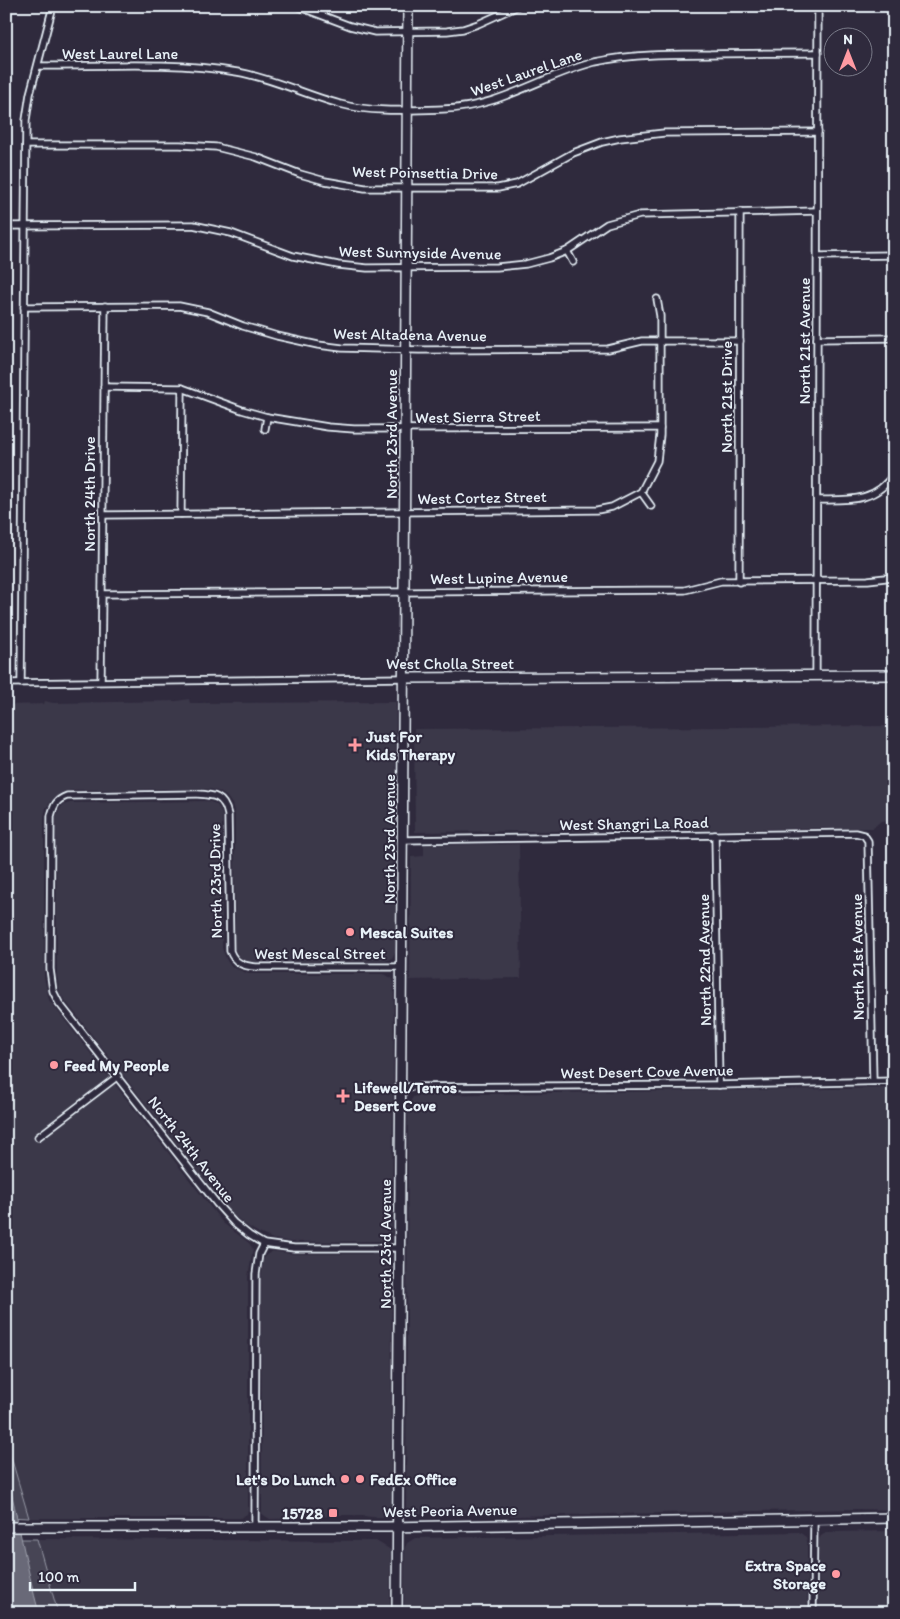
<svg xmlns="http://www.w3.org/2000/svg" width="900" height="1619" font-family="Itim,sans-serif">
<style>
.built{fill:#3b3749}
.green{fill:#464455;stroke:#979aa6}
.water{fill:#696978;stroke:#9c9fab}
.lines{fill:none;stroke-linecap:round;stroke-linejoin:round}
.street-casing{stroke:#e8f1f8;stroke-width:9}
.secondary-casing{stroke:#e8f1f8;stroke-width:12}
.street{stroke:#2f2a3d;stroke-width:5.5}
.secondary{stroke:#2f2a3d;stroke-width:9}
.poi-dot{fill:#ff9aa2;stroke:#2f2a3d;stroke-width:2}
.labels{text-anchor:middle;stroke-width:4;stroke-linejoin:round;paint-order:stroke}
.street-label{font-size:16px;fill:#e8f1f8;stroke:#2f2a3d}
.poi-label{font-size:16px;font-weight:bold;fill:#e8f1f8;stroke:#2f2a3d;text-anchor:start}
</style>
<rect width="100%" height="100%" fill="#2f2a3d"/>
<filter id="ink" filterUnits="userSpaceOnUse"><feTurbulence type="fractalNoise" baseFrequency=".02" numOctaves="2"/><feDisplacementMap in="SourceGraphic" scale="10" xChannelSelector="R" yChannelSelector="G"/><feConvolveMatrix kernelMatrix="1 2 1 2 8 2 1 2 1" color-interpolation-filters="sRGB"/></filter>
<g filter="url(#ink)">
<!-- built -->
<g class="built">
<path d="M189,699l1,4 206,-1 -1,251 -4,6 -6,2 -135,1 -7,-2 -5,-5 -3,-6v-135l-3,-10 -5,-7 -7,-5 -10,-3 -138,1 -11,3 -9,7 -6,8 -2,9v160l5,23 174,223 26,20 4,6 -5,28v233l-1,4 -7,4h-211l-23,-78v-735l38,-1 1,-3 8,2 124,-2z"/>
<path d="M894,726v94l-13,1 -8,7 -458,4 -1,-103z"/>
<path d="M208,801l8,3 4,5 2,6v133l5,13 5,6 17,7h134l9,4 2,5 -2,250 -2,6 -5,2 -93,1 -19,-3 -14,-6 -15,-9 -14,-12 -170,-218 -3,-18 -1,-158 3,-8 4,-5 7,-2z"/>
<path d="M519,844l2,134 -111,2 1,-123 13,-1v-11z"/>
<path d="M894,1088v422l-36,-1 -344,7 -48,-3 -53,1 -7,-6 2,-403 5,-8 5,-2z"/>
<path d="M273,1251l20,3h91l6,4 2,4 -1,247 -2,5 -6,4 -31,-3h-20l-15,3 -47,1 -8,-5 -1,-235 2,-19 3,-5z"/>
<path d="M894,1531v82h-75v-74l2,-3 6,-4z"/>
<path d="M799,1532l7,5 1,4v72h-403l1,-65 2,-5 8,-5z"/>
<path d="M37,1539l339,2 15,9 -1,63h-332z"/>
</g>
<!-- green -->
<g class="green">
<path d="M6,1440l23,78 -23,-1z"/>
<path d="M6,1539h31l21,74h-52z"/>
</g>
<!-- water -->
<path class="water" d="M6,1471c12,47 20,95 33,142h-33z"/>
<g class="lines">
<defs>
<g id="street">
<path d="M297,6l53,20 25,6 72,-1 16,-2 15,-5 40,-18"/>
<path d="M38,66c66,0 134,-5 199,6 36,6 68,23 103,32 33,9 70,6 103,5 56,-1 100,-34 152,-47 38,-8 77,-8 115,-8 36,-1 72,-1 108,-1"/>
<path d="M26,145h154l36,2 40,10 44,17 25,7 40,7h133l19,-4 56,-31 29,-11 18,-4 44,-5 154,-1"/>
<path d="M6,226l187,-1 38,8 62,23 45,9 29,3 130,-1 29,-3 23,-6 18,-7 40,-27 33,-9 177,-4"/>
<path d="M567,251l6,11"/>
<path d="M818,256l76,-1"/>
<path d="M24,307l155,-1 29,6 35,14 34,10 41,9 24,3 77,2 189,-1 34,-8h98"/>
<path d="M817,339l77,-1"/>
<path d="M104,387l78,1 60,22 25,7 61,10 26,2 306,-1"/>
<path d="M265,429l2,-12"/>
<path d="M641,492l10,14"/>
<path d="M817,500c31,0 59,3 77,-27"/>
<path d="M181,514l1,-126"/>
<path d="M103,515l494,-5 15,-3 29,-15 16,-31 3,-26v-119l-3,-17"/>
<path d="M739,582l1,-370"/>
<path d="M102,594l583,-4 36,-9 147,-1 26,-3"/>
<path d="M816,676l2,-670"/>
<path d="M101,681l4,-375"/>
<path d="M6,683l398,-5"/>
<path d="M21,683l5,-563 4,-26 23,-88"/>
<path d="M715,835l4,250"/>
<path d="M403,840l453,-7 8,2 4,6 5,240"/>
<path d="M400,1087l319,-2 175,-4"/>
<path d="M38,1137l80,-61"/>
<path d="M400,1248h-106l-30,-4 -15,-9 -15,-12 -17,-19 -158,-201 -6,-12 -3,-22 1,-153c3,-11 5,-16 16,-20l129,-2c17,1 28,1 32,21l2,136c5,13 14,15 26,16h146"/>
<path d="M255,1526l1,-252 3,-20 5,-10"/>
<path d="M813,1613l1,-93"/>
</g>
<g id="secondary">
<path d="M404,678l490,-3"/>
<path d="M6,1527h381l507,-9"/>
<path d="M397,1613l11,-1607"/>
</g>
</defs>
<!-- street casing -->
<use href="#street" class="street-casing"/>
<!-- secondary casing -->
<use href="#secondary" class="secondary-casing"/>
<!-- street -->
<use href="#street" class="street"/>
<!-- secondary -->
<use href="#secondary" class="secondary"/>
</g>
</g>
<!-- markers -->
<g class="poi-dot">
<path d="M352.5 737.5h5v5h5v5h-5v5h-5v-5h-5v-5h5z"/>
<circle cx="350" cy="932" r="5"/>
<circle cx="54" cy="1065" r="5"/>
<path d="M340.5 1088.5h5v5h5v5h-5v5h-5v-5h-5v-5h5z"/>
<circle cx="345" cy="1479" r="5"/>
<circle cx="360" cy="1479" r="5"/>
<rect x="328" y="1508" width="10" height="10" rx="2.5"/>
<circle cx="836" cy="1574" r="5"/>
</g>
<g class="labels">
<!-- street labels -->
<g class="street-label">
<text x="120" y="59">West Laurel Lane</text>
<text transform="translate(526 72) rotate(-19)" y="6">West Laurel Lane</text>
<text transform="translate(425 172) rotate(1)" y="6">West Poinsettia Drive</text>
<text transform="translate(420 252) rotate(1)" y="6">West Sunnyside Avenue</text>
<text transform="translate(410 334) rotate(1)" y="6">West Altadena Avenue</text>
<text transform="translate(804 341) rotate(-90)" y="6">North 21st Avenue</text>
<text transform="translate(726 397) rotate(-90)" y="6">North 21st Drive</text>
<text transform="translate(478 416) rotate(-1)" y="6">West Sierra Street</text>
<text transform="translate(391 434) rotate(-90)" y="6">North 23rd Avenue</text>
<text transform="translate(89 494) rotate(-90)" y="6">North 24th Drive</text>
<text transform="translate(482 497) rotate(-1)" y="6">West Cortez Street</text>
<text transform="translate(499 577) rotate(-1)" y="6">West Lupine Avenue</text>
<text x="450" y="669">West Cholla Street</text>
<text transform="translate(634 823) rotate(-1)" y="6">West Shangri La Road</text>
<text transform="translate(389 839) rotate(-90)" y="6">North 23rd Avenue</text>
<text transform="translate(215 881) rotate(-91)" y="6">North 23rd Drive</text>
<text x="320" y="959">West Mescal Street</text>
<text transform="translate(857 957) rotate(-91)" y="6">North 21st Avenue</text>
<text transform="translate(704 960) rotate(-91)" y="6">North 22nd Avenue</text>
<text transform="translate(647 1071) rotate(-1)" y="6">West Desert Cove Avenue</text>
<text transform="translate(192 1149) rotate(52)" y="6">North 24th Avenue</text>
<text transform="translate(385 1244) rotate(-90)" y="6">North 23rd Avenue</text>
<text transform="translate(450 1510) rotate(-1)" y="6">West Peoria Avenue</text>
</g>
<!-- poi labels -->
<g class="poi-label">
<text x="366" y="742">Just For<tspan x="366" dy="18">Kids Therapy</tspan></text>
<text x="360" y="938">Mescal Suites</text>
<text x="64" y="1071">Feed My People</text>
<text x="354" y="1093">Lifewell/Terros<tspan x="354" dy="18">Desert Cove</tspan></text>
<text x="335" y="1485" text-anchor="end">Let's Do Lunch</text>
<text x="370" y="1485">FedEx Office</text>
<text x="323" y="1519" text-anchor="end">15728</text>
<text x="826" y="1571" text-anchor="end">Extra Space<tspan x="826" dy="18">Storage</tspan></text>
</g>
</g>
<!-- margin -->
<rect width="900" height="1619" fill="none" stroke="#2f2a3d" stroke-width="25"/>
<rect x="12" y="12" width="875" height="1594" fill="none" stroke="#e8f1f8" stroke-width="2" filter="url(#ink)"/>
<!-- north arrow -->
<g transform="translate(848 52)"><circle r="24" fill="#2f2a3d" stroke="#797a88"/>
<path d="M0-4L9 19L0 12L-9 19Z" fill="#ff9aa2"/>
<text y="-8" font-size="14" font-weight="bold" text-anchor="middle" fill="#e8f1f8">N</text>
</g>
<!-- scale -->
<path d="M30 1582v8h105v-8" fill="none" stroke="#e8f1f8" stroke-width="2.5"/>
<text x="38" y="1582" font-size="15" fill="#e8f1f8" stroke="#2f2a3d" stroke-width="4" paint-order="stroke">100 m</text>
</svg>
